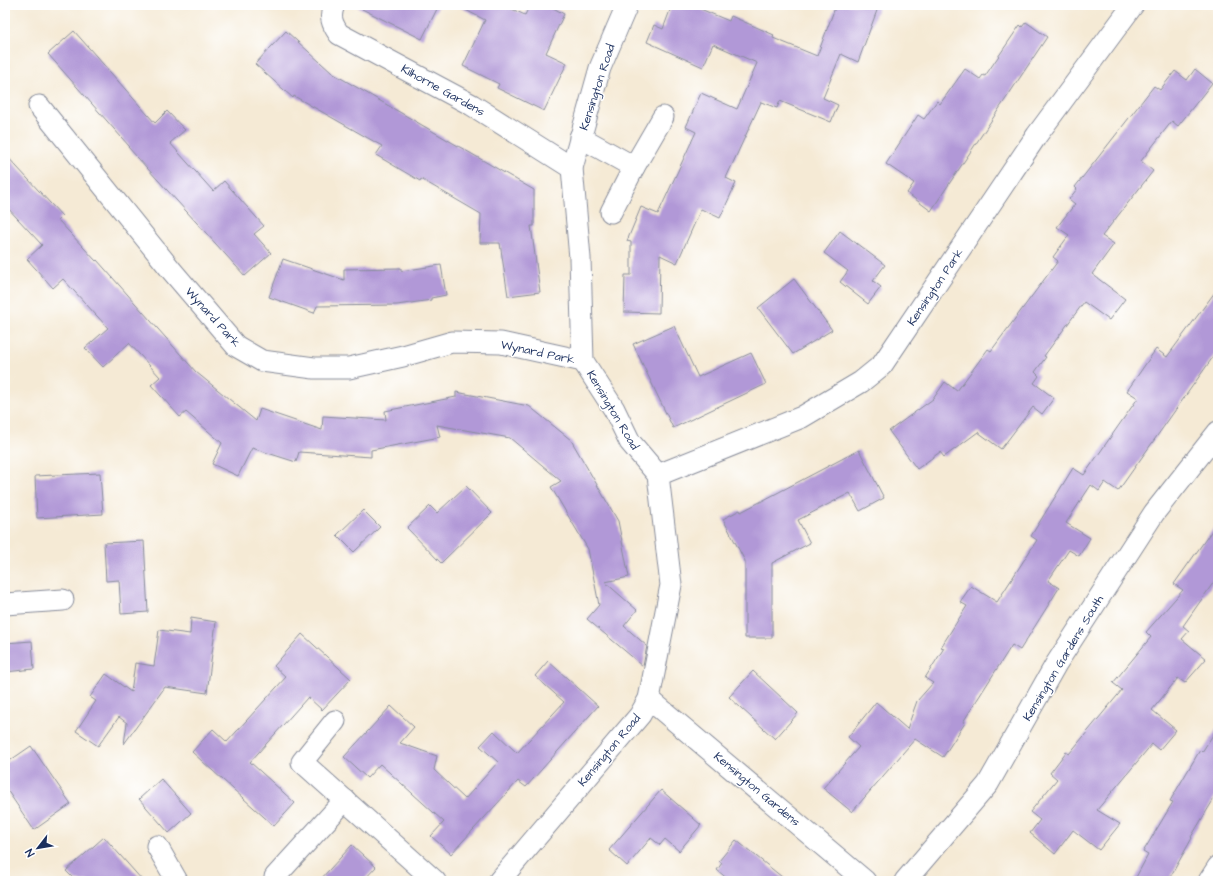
<svg xmlns="http://www.w3.org/2000/svg" width="1223" height="886" font-family="'Architects Daughter',sans-serif">
<style>
.building{fill:#b198d7}
.lines{fill:none;stroke-linecap:round;stroke-linejoin:round}
.minor-casing{stroke:#888c9a;stroke-width:23}
.minor{stroke:#fff;stroke-width:21}
.labels{text-anchor:middle;stroke-width:3;stroke-linejoin:round;paint-order:stroke}
.street-label{font-size:12px;fill:#1b2f5e;stroke:#fff}
</style>
<rect width="100%" height="100%" fill="#fff"/>
<filter id="ink" filterUnits="userSpaceOnUse"><feTurbulence type="fractalNoise" baseFrequency=".025" numOctaves="2"/><feDisplacementMap in="SourceGraphic" scale="8" xChannelSelector="R" yChannelSelector="G"/><feConvolveMatrix kernelMatrix="1 2 1 2 8 2 1 2 1" color-interpolation-filters="sRGB"/></filter>
<filter id="wash" filterUnits="userSpaceOnUse"><feTurbulence type="fractalNoise" baseFrequency=".012" numOctaves="4" result="noise"/><feDisplacementMap in="SourceGraphic" scale="16" xChannelSelector="R" yChannelSelector="G"/><feGaussianBlur stdDeviation="0.9" result="paint"/><feColorMatrix in="noise" values="0 0 0 0 0 0 0 0 0 0 0 0 0 0 0 0 0 1.4 0 .05"/><feComposite in="paint" operator="in"/></filter>
<g filter="url(#wash)">
<rect width="100%" height="100%" fill="#f5ead5"/>
<g id="blocks">
<!-- building -->
<g class="building">
<path d="M354,5h85l-17,34z"/>
<path d="M456,5h47l22,10 5,-10h18l16,9 -18,39 21,10 -23,48 -47,-23 2,-4 -36,-18 22,-46z"/>
<path d="M672,5h19l38,16 2,-5 43,19 -1,3 44,18 19,-51h43l-21,57 -17,-8 -18,44 15,7 -7,17 -51,-21 -3,7 -16,-6 -35,76 10,5 -16,35 -19,-9 -24,54 -17,-8 -1,58 -35,-1 1,-37h6v-33l-4,-1 14,-34 17,7 38,-82 -10,-5 15,-34 36,16 20,-46 -44,-19 -10,23 -56,-25 7,-17 9,4z"/>
<path d="M1026,22l21,15 -116,174 -24,-18 7,-10 -28,-19 32,-49 6,4 13,-18 3,3 25,-35 15,10 3,-4 2,1 35,-51 2,2z"/>
<path d="M74,31l81,92 12,-12 18,19 -15,13 43,48 11,-10 40,45 -10,8 17,19 -26,23 -117,-129 1,-1 -81,-92z"/>
<path d="M286,31l46,42 202,117v36h-3l9,66 -32,4 -8,-53h-20l1,-29 -60,-35 -1,2 -44,-26 6,-9 -88,-50 -1,2 -38,-34z"/>
<path d="M1195,69l17,14 -34,43 -6,-5 -31,40 12,10 -51,65 12,8 -22,30 33,25 -16,21 -25,-18 -40,54 2,1 -11,15 4,4 -5,7 20,15 -12,16 -9,-7 -32,42 -23,-17 -34,25 -4,-5 -23,17 -28,-38 44,-32 12,-17 12,9 31,-42 3,2 67,-90 -5,-4 16,-22 -12,-8 18,-23 -6,-5 8,-10 -2,-2 79,-101 6,4 15,-19 12,9z"/>
<path d="M5,154l57,62 -4,4 38,41 1,-1 99,112 60,49 4,-12 62,21 1,-14 63,4 -1,-9 71,-14v-5l73,14 42,34 47,81 11,56 -24,5 32,28 -13,16 23,20 -4,20 -56,-47 12,-14 -11,-56 -37,-62 10,-6 -51,-43 -73,-13 3,12 -69,13v7l-72,-5 -3,10 -44,-14 -14,28 -26,-12 10,-21 -36,-31 -6,5 -29,-32 9,-8 -31,-34 -26,24 -18,-19 23,-20 -45,-49 -10,9 -26,-29 15,-14 -37,-40z"/>
<path d="M840,231l45,34 -12,16 8,6 -13,17 -28,-22 8,-11 -24,-18z"/>
<path d="M283,259l61,21v-11l57,-1v3l40,-6 5,30 -15,3v2l-34,5 -80,1 -3,7 -45,-16z"/>
<path d="M794,279l38,51 -39,24 -35,-46z"/>
<path d="M1218,288v62l-100,141 -13,-9 -6,9 -8,-6 -25,38 24,15 -11,18 -10,-6 -21,31 11,7 -39,62 -8,-5 -49,77 2,1 -22,34 -28,-18 -63,73 -29,-24 36,-41 -11,-10 28,-35 31,27 10,-28 16,-18 -8,-5 19,-30 -3,-1 26,-41 -7,-4 11,-16 26,16 40,-62 -6,-4 42,-68 11,7 54,-77 -11,-7 29,-42 11,8z"/>
<path d="M674,326l24,51 53,-24 15,31 -93,44 -40,-84z"/>
<path d="M859,450l25,48 -24,13 -10,-18 -52,27 12,23 -38,20v75h-27v-77l-22,-42 17,-9 1,2z"/>
<path d="M100,473l3,41 -66,4 -2,-42z"/>
<path d="M466,486l26,27 -51,50 -34,-35 23,-22 7,7z"/>
<path d="M363,510l17,17 -26,25 -17,-17z"/>
<path d="M1218,522v54l-35,50 6,5 -7,8 24,20 -21,24 -7,-5 -26,32 24,20 -17,20 -7,-6 -55,66 23,14 -21,26 -26,-20 -18,24 -25,-21 10,-13 -10,-8 27,-33 -7,-6 16,-21 3,2 53,-64 -9,-7 38,-46 -5,-5 37,-42 -9,-6z"/>
<path d="M144,541l4,71 -27,2 -2,-34 -13,1 -2,-38z"/>
<path d="M191,618l25,4 -9,71 -42,-6 -41,57 3,-21 -8,-6 -21,29 -22,-15 20,-30 -6,-4 16,-23 25,18 4,-29 19,3 5,-36 31,4z"/>
<path d="M302,634l49,45 -29,31 -14,-13 -58,65 45,41 -21,23 -82,-74 21,-23 14,13 59,-65 -12,-11z"/>
<path d="M32,641l2,28 -29,3v-29z"/>
<path d="M548,661l50,45 -72,81 -8,-6 -67,73 -20,-18 13,-14 -64,-58 -13,14 -23,-21 47,-51 23,21 -14,16 37,13 -3,14 31,29 33,-37 -18,-16 14,-15 23,22 47,-51 -29,-26z"/>
<path d="M753,671l45,42 -23,26 -46,-42z"/>
<path d="M1218,727v65l-27,45 1,1 -24,43h-34l14,-26 -5,-3 30,-50 -3,-1 30,-51 2,2z"/>
<path d="M31,746l40,58 -37,26 -29,-43v-23z"/>
<path d="M161,779l30,34 -22,20 -30,-34z"/>
<path d="M661,790l40,35 -22,26 -14,-12 -5,6 -9,-7 -24,28 -18,-16z"/>
<path d="M104,837l39,44h-67l-10,-10z"/>
<path d="M736,840l51,41h-57l-13,-11 5,-7 -3,-2z"/>
<path d="M352,845l24,22 -13,14h-44z"/>
</g>
</g>
</g>
<g filter="url(#ink)">
<use href="#blocks" fill-opacity="0" stroke="#888c9a" stroke-width="1"/>
<g class="lines">
<defs>
<g id="minor">
<path d="M334,5c-5,12 -2,19 5,29l133,71 100,63"/>
<path d="M39,106l133,165 64,75 26,15 52,7h35l54,-12 49,-14 49,1 82,18"/>
<path d="M580,137l54,30 29,-50"/>
<path d="M611,212l23,-45"/>
<path d="M658,475l144,-58 59,-35 21,-17 155,-230 96,-130"/>
<path d="M5,604l58,-4"/>
<path d="M649,699l216,182"/>
<path d="M335,721l-33,41 133,119"/>
<path d="M157,846l20,35"/>
<path d="M275,877l70,-77"/>
<path d="M499,881l141,-166 9,-16 22,-114 -13,-110 -28,-33 -16,-33 -31,-48 -3,-103 -8,-90 28,-100 27,-63"/>
<path d="M905,881l83,-97 68,-120 98,-151 64,-81"/>
<path d="M1209,881l9,-14"/>
</g>
</defs>
<!-- minor casing -->
<use href="#minor" class="minor-casing"/>
<!-- minor -->
<use href="#minor" class="minor"/>
</g>
</g>
<g class="labels">
<!-- street labels -->
<g class="street-label">
<text transform="translate(597 87) rotate(-72)" y="4">Kensington Road</text>
<text transform="translate(443 90) rotate(29)" y="4">Kilhorne Gardens</text>
<text transform="translate(935 287) rotate(-56)" y="4">Kensington Park</text>
<text transform="translate(213 317) rotate(48)" y="4">Wynard Park</text>
<text transform="translate(538 352) rotate(12)" y="4">Wynard Park</text>
<text transform="translate(613 410) rotate(59)" y="4">Kensington Road</text>
<text transform="translate(1063 658) rotate(-59)" y="4">Kensington Gardens South</text>
<text transform="translate(609 750) rotate(-50)" y="4">Kensington Road</text>
<text transform="translate(757 789) rotate(40)" y="4">Kensington Gardens</text>
</g>
</g>
<!-- margin -->
<rect width="1223" height="886" fill="none" stroke="#fff" stroke-width="20"/>
<!-- north arrow -->
<g transform="translate(38 848) rotate(239)" stroke="#ffffff" stroke-width="3" paint-order="stroke">
<path d="M0-3L7 15L0 10L-7 15Z" fill="#1b2f5e"/>
<text y="-6" font-size="11" font-weight="bold" text-anchor="middle" fill="#1b2f5e">N</text>
</g>
</svg>
